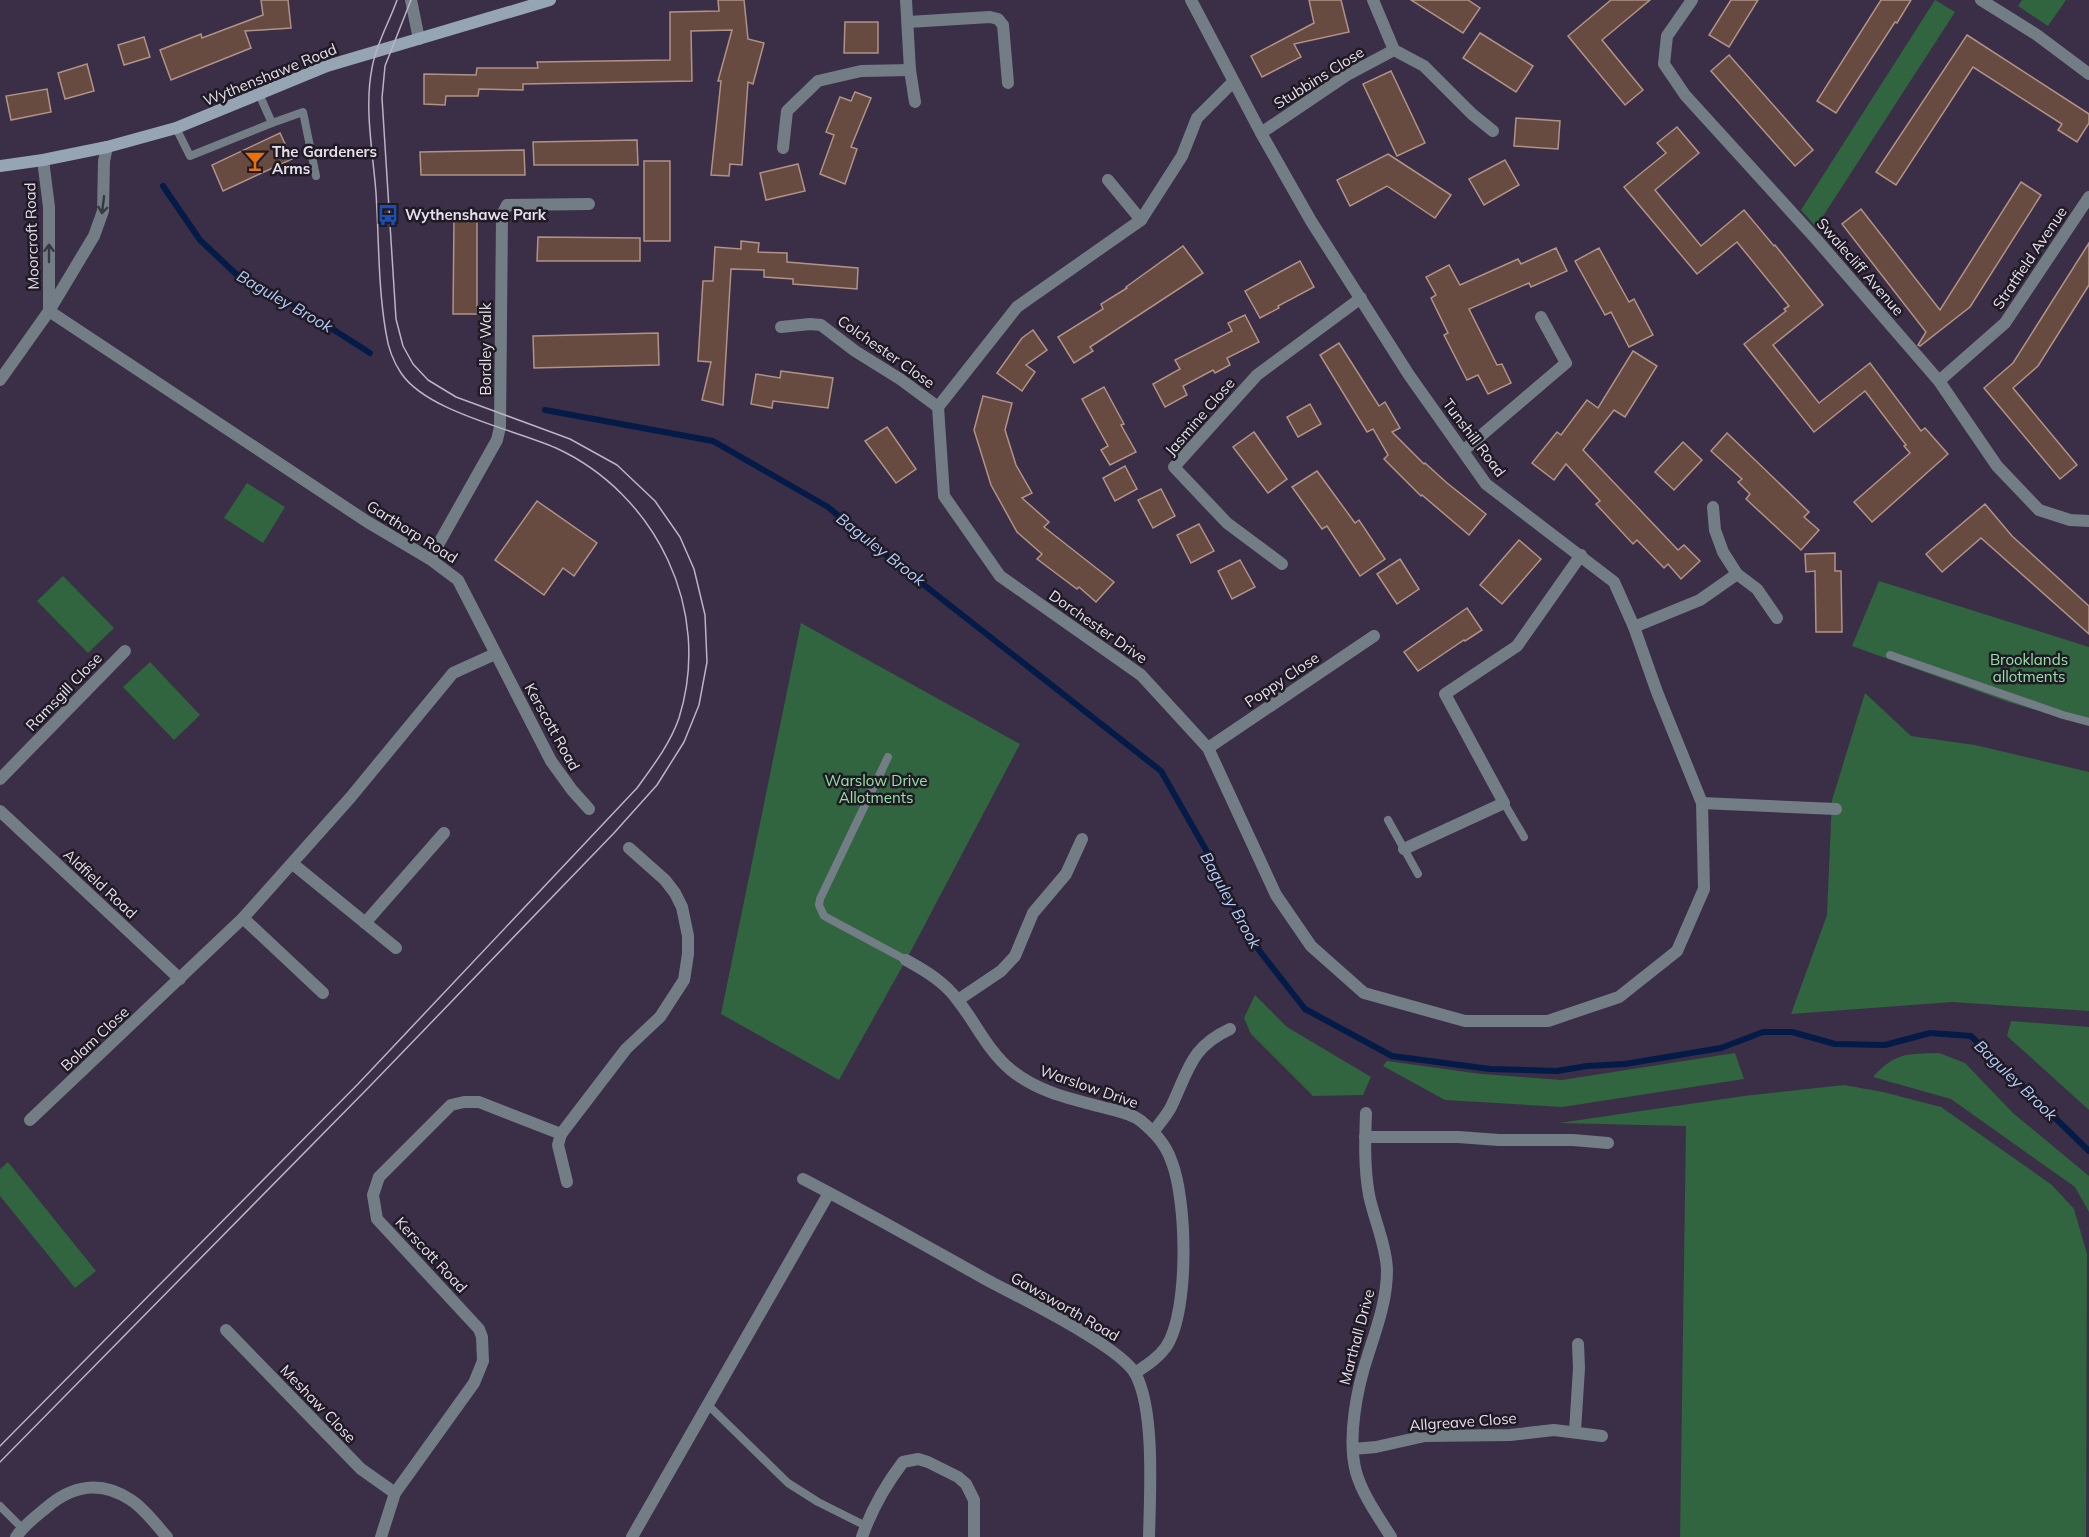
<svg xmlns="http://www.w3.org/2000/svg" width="2089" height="1537" font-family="Mulish,sans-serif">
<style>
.green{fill:#30653f}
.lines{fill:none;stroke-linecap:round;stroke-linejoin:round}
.stream{stroke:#041a47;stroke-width:6}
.building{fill:#674b41;stroke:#b19287;stroke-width:1.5}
.service{stroke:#737d86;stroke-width:8}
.minor{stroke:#737d86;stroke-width:12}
.tertiary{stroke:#737d86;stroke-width:12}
.secondary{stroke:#96a5b4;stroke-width:12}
.tram{stroke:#bbb3c3;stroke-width:1.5}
.oneway{stroke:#383841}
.labels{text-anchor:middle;stroke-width:5;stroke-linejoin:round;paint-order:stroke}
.street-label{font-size:15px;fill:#e5deec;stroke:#1f1a24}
.poi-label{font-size:15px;font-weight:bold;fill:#e5deec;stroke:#1f1a24;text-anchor:start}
.park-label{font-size:15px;fill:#91e4a5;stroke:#1f1a24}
.water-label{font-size:16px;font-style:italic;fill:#b3cdfc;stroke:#1f1a24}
</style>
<rect width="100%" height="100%" fill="#3a2f46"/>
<!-- green -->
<g class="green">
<path d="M1935,0l20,12 -139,215 -15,-17z"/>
<path d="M2022,0h44l-18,26 -30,-20z"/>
<path d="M247,483l38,24 -22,36 -39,-25z"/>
<path d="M63,576l51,52 -26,25 -51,-52z"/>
<path d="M1879,581l210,66v78l-81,-23 -156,-56z"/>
<path d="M801,623l219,121 -108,205 -73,131 -118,-66z"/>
<path d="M150,662l50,53 -26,25 -51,-53z"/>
<path d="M1865,693l46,43 64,9 114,27v239l-137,-9 -161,12 36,-99 5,-115z"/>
<path d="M1255,995l32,32 84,50 -8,18 -50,1 -62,-62 -7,-16z"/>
<path d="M2011,1021l78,6v83l-82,-74z"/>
<path d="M1735,1053l9,26 -182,28 -117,-7 -62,-34 4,-5 94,13 81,6z"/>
<path d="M1939,1053l26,10 48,50 76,63v36l-14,-25 -124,-88 -78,-22c23,-25 34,-23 66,-24z"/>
<path d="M1844,1085l39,7 58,15 111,78 22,24 13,45 -1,283h-406l6,-411 -127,-3 185,-27z"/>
<path d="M8,1162l88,109 -21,17 -75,-92v-27z"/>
</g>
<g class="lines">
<!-- stream -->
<g class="stream">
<path d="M163,186l37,54 36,34 62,33 72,46"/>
<path d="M545,410l168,31 115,66 40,34 293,230 49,86 41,83 54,69 87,47 98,13 67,2 30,-5 38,-2 96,-16 42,-16h29l43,12 50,1 45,-12 41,3 118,115"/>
</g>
</g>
<!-- building -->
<g class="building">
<path d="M261,0h27l3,28 -46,3 6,17 -80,32 -11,-30 41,-16 1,4 61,-23z"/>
<path d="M718,0h26l4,39 16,4 -11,41 -5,-2 -6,83 -12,-1 -1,12 -18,-1 10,-94h-3l14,-51 -41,1 1,50 -169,3v6l-44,-1 -1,7h-32l-1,9 -21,-1v-30l52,1 1,-7h61l-1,-6 133,-2v-48l49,-1z"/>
<path d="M1309,0h32l8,32 -55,12 7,13 -39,20 -11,-21 63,-33z"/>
<path d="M1411,0h57l12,8 -17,25z"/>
<path d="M1611,0h39l-48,40 41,50 -18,15 -57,-69z"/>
<path d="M1731,0h27l-29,47 -20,-12z"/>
<path d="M1881,0h30l-14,23 -2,-1 -59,91 -19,-12z"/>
<path d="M845,22h33v31h-34z"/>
<path d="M1480,33l53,33 -17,26 -53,-34z"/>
<path d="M1967,35l122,79v9l-12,19 -19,-12 4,-6 -89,-57 -77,118 -20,-13z"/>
<path d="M144,37l6,20 -26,8 -6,-20z"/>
<path d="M1729,55l84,95 -18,16 -84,-95z"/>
<path d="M87,64l7,27 -29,8 -7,-26z"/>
<path d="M1391,71l34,72 -28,13 -34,-72z"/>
<path d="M47,89l4,23 -40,8 -5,-24z"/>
<path d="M855,92l16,6 -20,49 6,2 -12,35 -25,-10 14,-39 -8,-3 14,-35 11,4z"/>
<path d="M1516,118l44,3 -2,28 -44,-3z"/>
<path d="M1677,127l22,26 -44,37 46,56 43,-36 30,36 1,-1 48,60 -50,40 46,58 51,-40 51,68 4,-3 23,26 -76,68 -18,-20 56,-49 -6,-7 2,-1 -41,-54 -51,41 -70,-88 42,-33 -2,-2 5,-3 -52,-64 -40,32 -73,-87 42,-34 -9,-10z"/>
<path d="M280,133l12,26 -69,32 -11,-26z"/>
<path d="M637,140l1,25h-104l-1,-23z"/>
<path d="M524,150l1,25h-104l-1,-23z"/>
<path d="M1388,154l63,41 -16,23 -48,-32 -37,20 -13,-26z"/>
<path d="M1505,160l14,25 -35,20 -15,-26z"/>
<rect x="644" y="161" width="26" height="80"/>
<path d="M798,164l7,27 -39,9 -6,-27z"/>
<path d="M2021,182l20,13 -71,112 -50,39 -2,-1 8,-13 -84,-108 19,-15 79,101z"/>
<path d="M454,218h23v96h-24z"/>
<path d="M538,237l102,1v23h-103z"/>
<path d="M741,241l18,2 -1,9 29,1v9l71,6 -1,21 -64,-5v-5l-29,-2v-7l-33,-1 -8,136 -21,-5 9,-38 -13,-1 5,-80h10l2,-34 26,2z"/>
<path d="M2089,243v42l-51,81 -25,22 64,77 -17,14 -76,-91 29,-25z"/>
<path d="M1183,246l20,27 -113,74 3,4 -19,12 -16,-26 45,-28 -2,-5 26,-16 -1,-1z"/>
<path d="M1556,248l11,23 -36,16 -2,-4 -60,26 28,56 5,-1 9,19 -23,11 -10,-19 -11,5 -23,-45 4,-2 -17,-35 5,-3 -10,-18 23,-12 11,20 58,-26 3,5z"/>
<path d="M1599,248l30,54 5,-3 19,36 -24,12 -18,-35 -6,3 -30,-54z"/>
<path d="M1300,261l14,26 -36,19 1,2 -19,10 -15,-27z"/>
<path d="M1245,315l14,27 -32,16 3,7 -15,8 -2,-3 -30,16 4,9 -22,12 -12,-23 27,-15 -5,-9 57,-29 -4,-8z"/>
<path d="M1033,330l14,20 -21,15 9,7 -13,19 -25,-18 25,-35z"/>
<path d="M658,333l1,32 -125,3 -1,-32z"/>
<path d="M1339,343l40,63 6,-4 15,26 -8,4 32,32 1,-1 22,20 39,31 -17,21 -47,-40 -1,1 -37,-37 4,-4 -15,-26 -6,3 -47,-77z"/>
<path d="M1633,351l24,15 -32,51 -11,-7 -31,40 95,100 6,-5 16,16 -19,18 -13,-15 -4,4 -27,-28 -4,4 -37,-40 4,-3 -34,-37 -12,16 -22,-17 25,-31 4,3 26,-35 11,8z"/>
<path d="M781,371l52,7 -5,30 -55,-7 -1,7 -21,-4 5,-30 24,4z"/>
<path d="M1104,387l20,37 -3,1 15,27 -26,13 -9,-15 7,-4 -26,-47z"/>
<path d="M983,396l29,7 -7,27 11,35 16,28 -10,5 27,24 -5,5 70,55 -18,20 -17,-15 -2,2 -40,-30 5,-5 -25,-22 -26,-47 -17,-55z"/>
<path d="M1310,404l11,20 -23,13 -11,-20z"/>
<path d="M887,427l29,42 -20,14 -31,-42z"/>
<path d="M1254,432l33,47 -19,14 -35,-46z"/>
<path d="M1727,433l82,79 -5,5 15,13 -18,20 -55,-51 4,-5 -12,-12 4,-3 -31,-28z"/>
<path d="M1683,442l19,18 -28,30 -19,-18z"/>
<path d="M1125,466l12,23 -22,12 -12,-23z"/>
<path d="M1317,471l38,52 4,-3 26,39 -25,17 -33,-50 -5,3 -30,-42z"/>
<path d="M1161,489l14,27 -22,12 -15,-28z"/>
<path d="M537,501l60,42 -23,33 -11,-8 -19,27 -49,-35z"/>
<path d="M1985,504l27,32 77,70v28l-108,-96 -39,34 -16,-18z"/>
<path d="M1199,524l15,27 -23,12 -14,-28z"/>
<path d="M1519,540l22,19 -39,45 -22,-19z"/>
<path d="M1835,553v18h6l1,61h-26l-1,-61 -9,1 -1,-18z"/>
<path d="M1400,559l19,30 -22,15 -20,-30z"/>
<path d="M1240,560l15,27 -23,12 -14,-28z"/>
<path d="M1467,608l15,22 -17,11 -1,-1 -46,31 -14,-19z"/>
</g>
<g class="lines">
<!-- service -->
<g class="service">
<path d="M259,94l13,29 31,-11 13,64"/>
<path d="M176,128l14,28 82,-33"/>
<path d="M1890,655l173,60 26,7"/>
<path d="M888,757l-68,142 -1,6 5,11 82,44"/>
<path d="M1504,803l20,34"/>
<path d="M1388,820l30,54"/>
<path d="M707,1404l81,79 30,19 48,24"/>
<path d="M0,1506l22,22"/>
</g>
<!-- minor -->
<g class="minor">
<path d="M411,0l8,39"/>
<path d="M906,0l4,70 5,32"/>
<path d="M1191,0l70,133 50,88 98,154 77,109 128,98 20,45 23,65 45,111 2,86 -27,62 -58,46 -71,24h-83l-101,-28 -53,-47 -35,-51 -68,-147 -67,-73 -141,-99 -56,-80 -6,-89 79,-100 124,-87 41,-64 15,-38 36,-36"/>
<path d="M1373,0l21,50 30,16 48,48 21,17"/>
<path d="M1692,0l-25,36 -3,28 21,31 131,144 123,142 58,85 42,44 31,10 19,1"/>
<path d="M1981,0l56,35 52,39"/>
<path d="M908,22l82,-5 8,2 5,6 5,58"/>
<path d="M1261,133l86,-58 47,-25"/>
<path d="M783,148l4,-37 31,-30 43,-10 49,-1"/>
<path d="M1108,180l33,40"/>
<path d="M49,311l317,210 64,38 28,21 93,181 21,29 17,19"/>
<path d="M781,327l29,-3 11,1 34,26 45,28 38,28"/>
<path d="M1939,381l66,-58 84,-126"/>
<path d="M1463,451l103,-88 -25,-46"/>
<path d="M1713,507l2,23 8,22 14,22 20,15 20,29"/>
<path d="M430,559l67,-119 3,-13 2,-212 5,-10 82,-1"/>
<path d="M1282,564l-55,-41 -53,-56 83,-92 104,-77"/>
<path d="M1634,627l66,-27 37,-26"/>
<path d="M1208,748l166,-112"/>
<path d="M0,779l125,-128"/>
<path d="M1702,803l134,6"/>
<path d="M0,811l180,168"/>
<path d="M1404,849l100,-46 -59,-109 72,-48 64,-91"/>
<path d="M293,864l103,84"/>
<path d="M243,918l80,75"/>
<path d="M365,923l79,-90"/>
<path d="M906,960c20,11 40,23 53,42 18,23 29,49 52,68 26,21 56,28 87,36 14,4 32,6 43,15 13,11 24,22 30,39 16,38 19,151 -5,187 -8,11 -19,18 -31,26"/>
<path d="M958,1000l43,-29 14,-15 18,-43 33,-39 16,-35"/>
<path d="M1366,1113c-1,27 -2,54 3,82 5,24 17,50 18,75 0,30 -10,57 -19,85 -11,33 -21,83 -12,117 7,24 22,44 35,65"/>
<path d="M30,1120l213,-202 107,-120 103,-125 42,-19"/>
<path d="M1153,1132c7,-9 15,-18 19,-27 17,-36 19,-58 58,-76"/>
<path d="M561,1134l-3,11 9,37"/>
<path d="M1365,1137h93l41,3h74l35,3"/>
<path d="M803,1179c62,32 123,67 184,101 32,17 135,67 149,95 19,37 14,119 13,162"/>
<path d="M226,1330l135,139 34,24"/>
<path d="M1575,1431l4,-63 -1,-24"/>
<path d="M1353,1449l23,-2 49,-11 85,-1 44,-5 48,6"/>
<path d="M16,1537c8,-12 19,-20 30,-29 26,-23 55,-28 85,-8 14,9 25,25 36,37"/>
<path d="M381,1537l14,-44 79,-110 9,-22 -1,-24 -3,-8 -102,-110 -4,-24 6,-18 72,-72 13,-3h15l82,32 65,-85 34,-32 24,-37 4,-26v-18l-6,-29 -7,-14 -10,-13 -36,-32"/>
<path d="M632,1537l197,-344"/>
<path d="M862,1537c9,-26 25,-54 41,-75l15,-3 10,3 30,15 8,7 8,16v37"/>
</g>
<!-- tertiary -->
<g class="tertiary">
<path d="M43,160l6,47v103"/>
<path d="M0,380l49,-69 45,-75 9,-25 1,-50 3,-14"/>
</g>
<!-- secondary -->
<path class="secondary" d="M0,166l43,-6 64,-13 69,-19 151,-62 223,-66"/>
<!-- tram -->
<g class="tram">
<path d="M0,1446l358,-362 279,-296c16,-22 33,-44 42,-70 34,-108 -23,-224 -123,-270 -43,-19 -129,-36 -155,-75 -8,-12 -13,-26 -15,-40 -8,-46 -7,-94 -10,-140 -3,-40 -12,-85 -4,-125 4,-24 17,-45 25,-68"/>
<path d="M0,1462l371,-377 243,-252 43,-48 27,-43 15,-37 8,-43 -2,-47 -11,-46 -14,-32 -25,-36 -38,-36 -47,-26 -114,-42 -28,-17 -15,-16 -10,-18 -7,-27 -14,-221 3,-32 26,-66"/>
</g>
</g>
<!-- one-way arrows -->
<defs><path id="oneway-shaft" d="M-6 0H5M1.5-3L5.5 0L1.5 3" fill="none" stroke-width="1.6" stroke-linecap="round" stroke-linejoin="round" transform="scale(1.5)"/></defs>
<g class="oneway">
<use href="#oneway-shaft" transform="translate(103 205) rotate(97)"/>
<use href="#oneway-shaft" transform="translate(49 253) rotate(-90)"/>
</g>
<!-- icons -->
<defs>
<symbol id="bar-bare" viewBox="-9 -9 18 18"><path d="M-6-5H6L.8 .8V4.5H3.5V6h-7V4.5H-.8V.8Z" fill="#e8710a" stroke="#1f1a24" stroke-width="2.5" paint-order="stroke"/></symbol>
<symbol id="bus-bare" viewBox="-9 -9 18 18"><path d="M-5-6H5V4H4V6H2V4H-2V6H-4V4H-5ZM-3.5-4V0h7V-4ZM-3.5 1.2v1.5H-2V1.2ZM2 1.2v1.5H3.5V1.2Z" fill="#1a4fb4" stroke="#1f1a24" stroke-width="2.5" paint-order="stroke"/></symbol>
</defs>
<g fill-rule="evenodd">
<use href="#bar-bare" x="240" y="146" width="30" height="30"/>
<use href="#bus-bare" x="373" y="200" width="30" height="30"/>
</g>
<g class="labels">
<!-- street labels -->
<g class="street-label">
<text transform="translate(270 75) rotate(-22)" y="5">Wythenshawe Road</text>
<text transform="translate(1319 78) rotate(-32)" y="5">Stubbins Close</text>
<text transform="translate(32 236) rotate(-92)" y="5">Moorcroft Road</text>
<text transform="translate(2030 258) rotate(-56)" y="5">Stratfield Avenue</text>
<text transform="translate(1860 267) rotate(49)" y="5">Swalecliff Avenue</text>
<text transform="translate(486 349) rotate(-90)" y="5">Bordley Walk</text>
<text transform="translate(886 352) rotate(35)" y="5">Colchester Close</text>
<text transform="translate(1200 417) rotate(-49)" y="5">Jasmine Close</text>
<text transform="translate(1474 438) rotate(53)" y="5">Tunshill Road</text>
<text transform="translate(412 532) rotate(32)" y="5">Garthorp Road</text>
<text transform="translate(1098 627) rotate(35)" y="5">Dorchester Drive</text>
<text transform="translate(1282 680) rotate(-34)" y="5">Poppy Close</text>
<text transform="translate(64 692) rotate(-46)" y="5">Ramsgill Close</text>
<text transform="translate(552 727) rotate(61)" y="5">Kerscott Road</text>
<text transform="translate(100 884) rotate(43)" y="5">Aldfield Road</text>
<text transform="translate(95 1039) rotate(-43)" y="5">Bolam Close</text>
<text transform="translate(1089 1087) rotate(19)" y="5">Warslow Drive</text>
<text transform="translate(431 1255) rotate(47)" y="5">Kerscott Road</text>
<text transform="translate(1065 1307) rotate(30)" y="5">Gawsworth Road</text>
<text transform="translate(1357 1337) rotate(-75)" y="5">Marthall Drive</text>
<text transform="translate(318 1404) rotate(46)" y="5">Meshaw Close</text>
<text transform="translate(1463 1422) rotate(-4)" y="5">Allgreave Close</text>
</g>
<!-- poi labels -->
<g class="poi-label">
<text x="272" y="157">The Gardeners<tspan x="272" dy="17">Arms</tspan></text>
<text x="405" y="220">Wythenshawe Park</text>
</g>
<!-- park labels -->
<g class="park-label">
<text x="2029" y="665">Brooklands<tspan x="2029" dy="17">allotments</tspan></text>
<text x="876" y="786">Warslow Drive<tspan x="876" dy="17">Allotments</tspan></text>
</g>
<!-- water labels -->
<g class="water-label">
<text transform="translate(285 301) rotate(30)" y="6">Baguley Brook</text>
<text transform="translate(881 549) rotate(38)" y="6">Baguley Brook</text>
<text transform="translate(1231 900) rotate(61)" y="6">Baguley Brook</text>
<text transform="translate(2016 1080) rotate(44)" y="6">Baguley Brook</text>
</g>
</g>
</svg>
